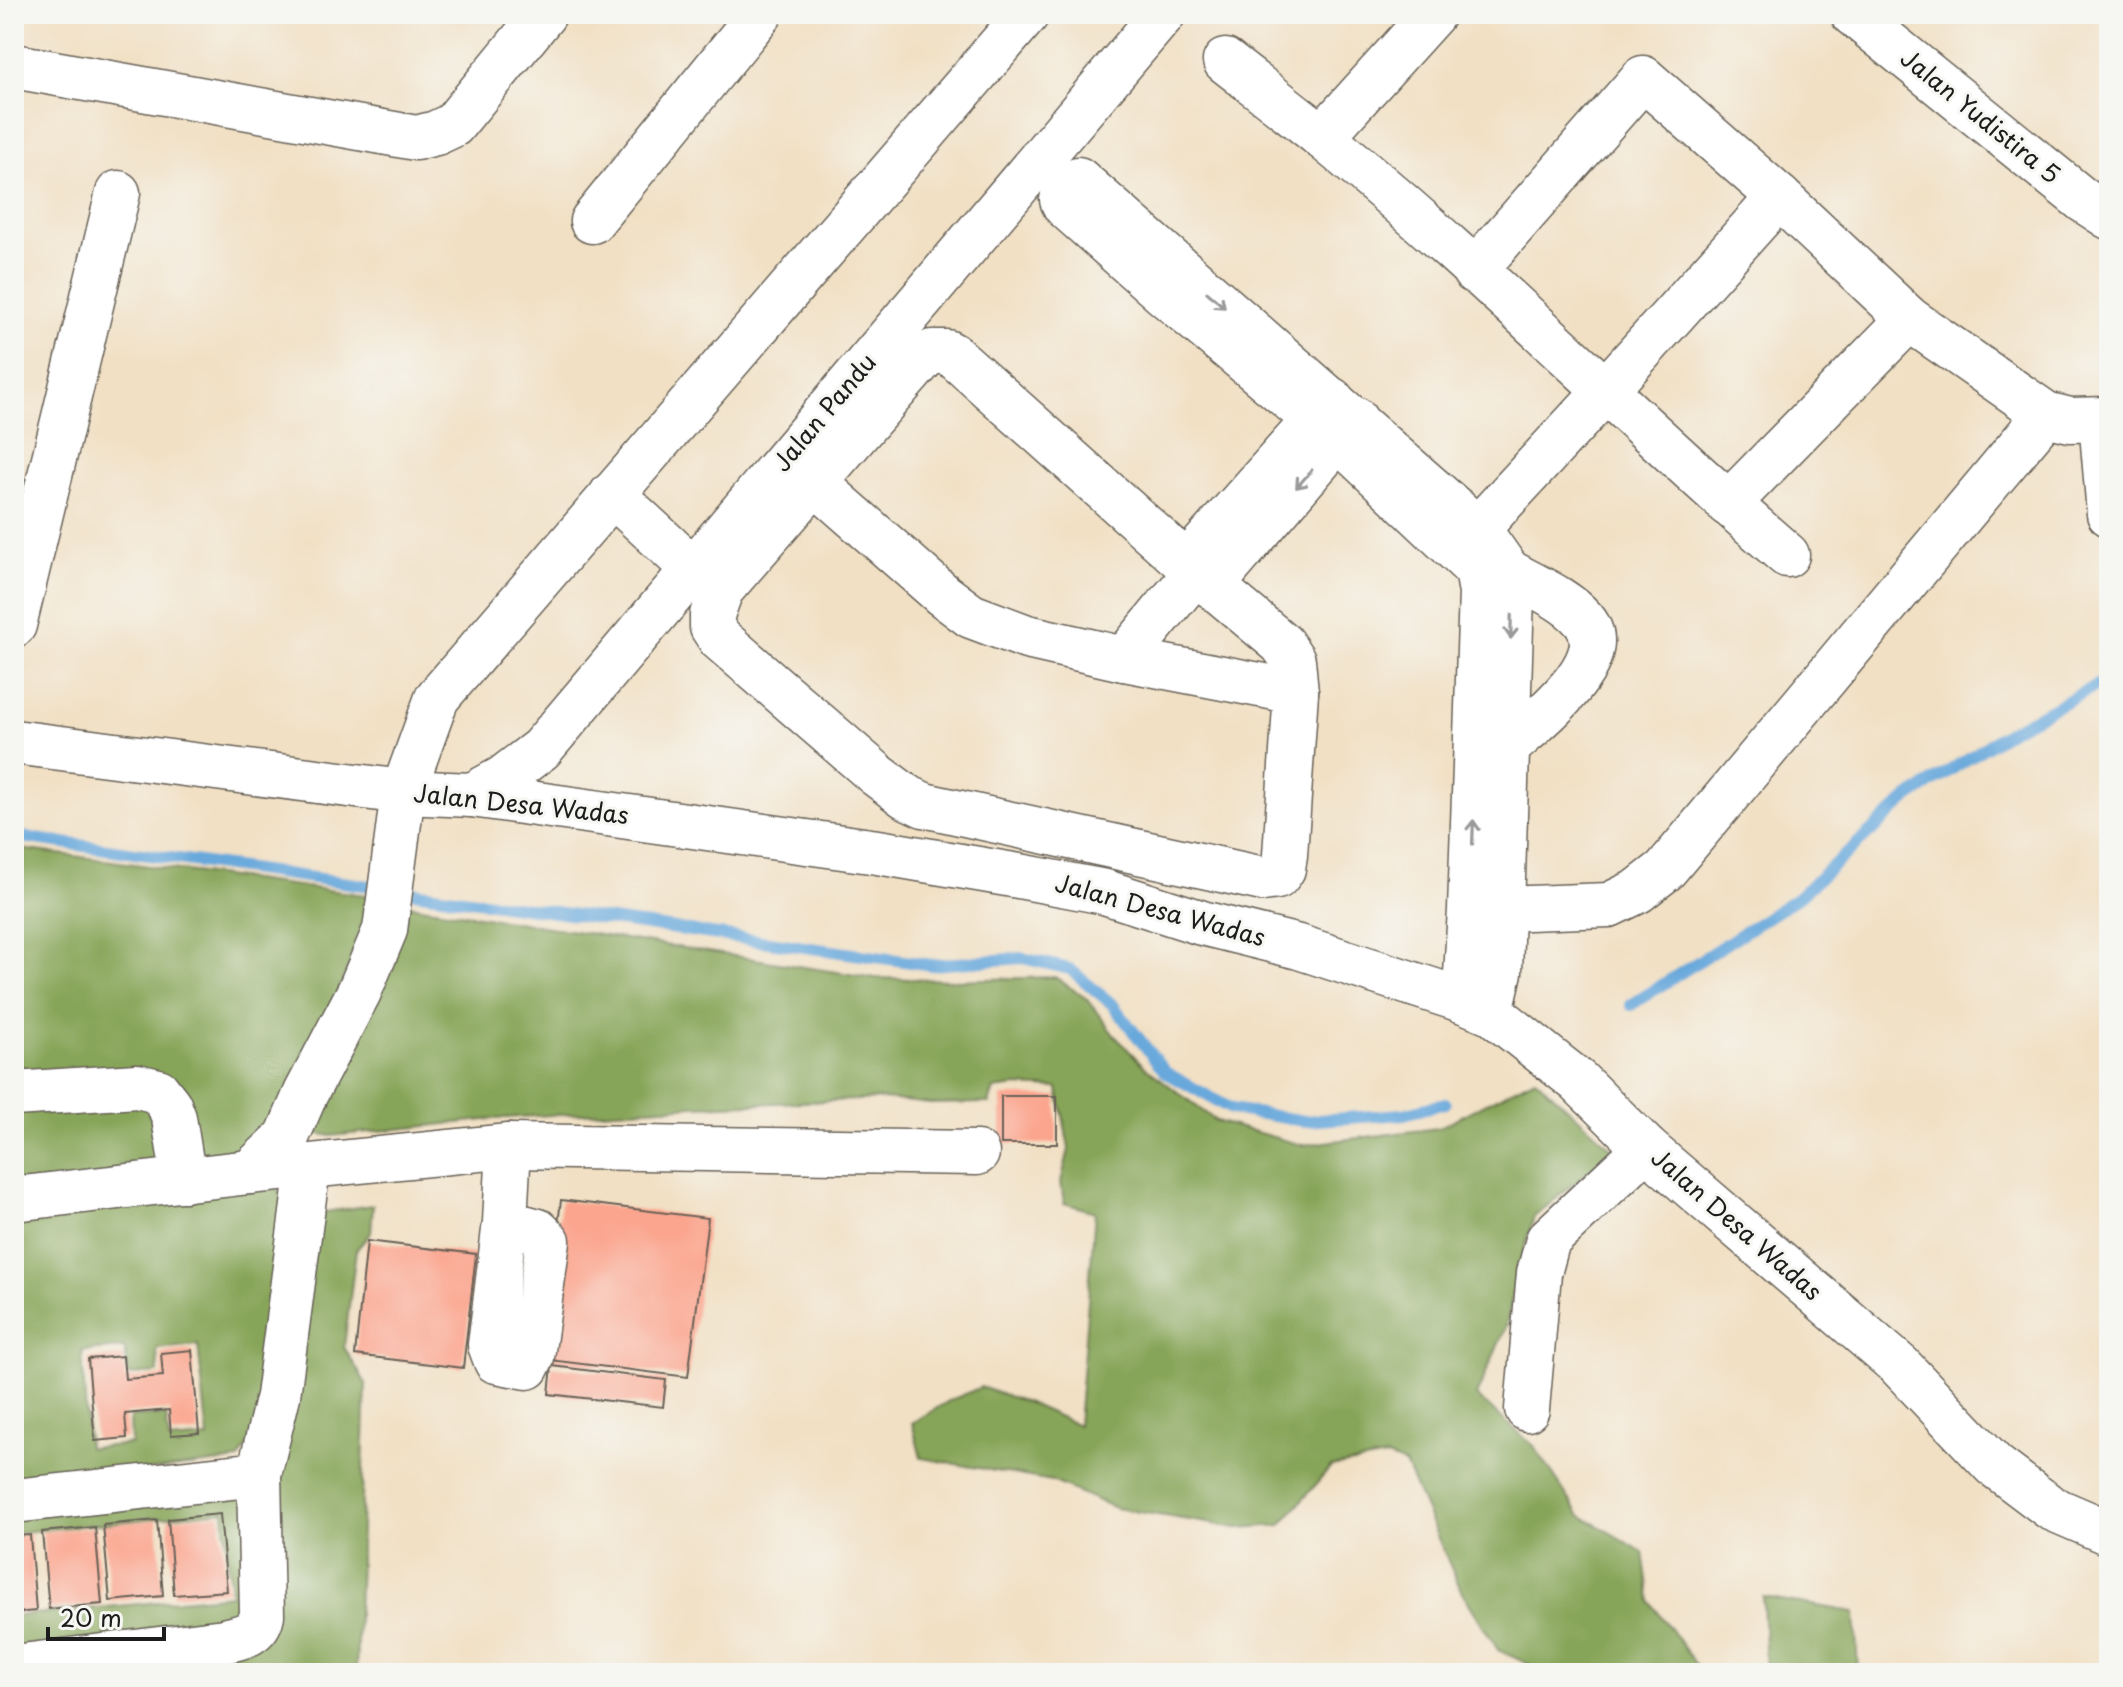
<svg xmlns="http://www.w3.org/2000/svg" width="2123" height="1687" font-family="'Playpen Sans',sans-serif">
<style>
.forest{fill:#87a558;stroke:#52603a;stroke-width:2;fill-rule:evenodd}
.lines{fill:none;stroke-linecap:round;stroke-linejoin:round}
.stream{stroke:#68a8db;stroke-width:12}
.building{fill:#fba58e}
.minor-casing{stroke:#676157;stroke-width:47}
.major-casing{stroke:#676157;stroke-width:47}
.minor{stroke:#fff;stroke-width:44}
.major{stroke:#fff;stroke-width:44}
.oneway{stroke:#999}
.labels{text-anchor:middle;stroke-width:6;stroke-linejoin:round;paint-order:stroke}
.street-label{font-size:24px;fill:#1c1c1c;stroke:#f6f6f2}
</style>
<rect width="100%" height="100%" fill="#f6f6f2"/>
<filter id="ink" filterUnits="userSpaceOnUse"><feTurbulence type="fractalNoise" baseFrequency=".0125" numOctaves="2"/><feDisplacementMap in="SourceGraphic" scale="16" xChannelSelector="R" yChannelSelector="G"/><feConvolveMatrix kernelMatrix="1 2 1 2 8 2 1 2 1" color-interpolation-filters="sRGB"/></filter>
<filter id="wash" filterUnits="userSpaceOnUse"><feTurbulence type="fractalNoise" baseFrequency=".006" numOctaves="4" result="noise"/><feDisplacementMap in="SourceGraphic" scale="32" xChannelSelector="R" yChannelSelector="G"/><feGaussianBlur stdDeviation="1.8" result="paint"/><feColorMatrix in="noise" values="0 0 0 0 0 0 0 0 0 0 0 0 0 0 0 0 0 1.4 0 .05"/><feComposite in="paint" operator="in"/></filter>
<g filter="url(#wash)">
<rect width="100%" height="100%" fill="#f1e0c4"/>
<!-- forest -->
<g class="forest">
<path d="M14,848l366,49 -110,244 -77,28 -14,-59 -165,-27z"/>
<path d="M408,905l467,73 78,2 102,-3 32,22 27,36 31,32 71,54 86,24 136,-17 97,-50 79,72 -80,67 -18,60 -10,50 -30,69 58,50 45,68 64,38 7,49 52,72h-154l-50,-23 -37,-60 -56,-126 -18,-7 -56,10 -50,58 -43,3 -123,-20 -63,-27 -131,-23 -9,-35 37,-22 32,-14 47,16 50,22 17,-213 -31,-9 -3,-21 8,-33 -11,-61 -42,-2 -22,3 -5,14 -59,1 -44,-5 -192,7 -190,12 -173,18 -21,-4z"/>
<path d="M137,1090l43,86 -166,16v-92z"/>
<path d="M274,1186l10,9 -28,239 -18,26 -224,27v-272zM198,1345l10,93 -39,3 -3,-26 -36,2 1,27 -43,4 -6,-97 43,-3 3,27 30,-2 -1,-24z"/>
<path d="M373,1205l-2,28 -15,17 -12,97 22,37 -10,289h-306l199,-26 63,-433z"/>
<path d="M254,1479v142l-240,37v-42l217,-21 -7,-84 -210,22v-27z"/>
<path d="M1763,1597l92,15 3,61h-92z"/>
</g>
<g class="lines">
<!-- stream -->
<g class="stream">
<path d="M14,836l918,129 90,-7 48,11 43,36 52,67 66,37 73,12 100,-7 41,-11"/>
<path d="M1631,1005l166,-107 110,-99 104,-69 98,-51"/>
</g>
</g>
<g id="blocks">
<!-- building -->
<g class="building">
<rect x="1001" y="1096" width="56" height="48"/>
<path d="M561,1200l147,18 -20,159 -147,-18z"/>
<path d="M367,1241l109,13 -13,114 -108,-13z"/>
<path d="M192,1350l7,83 -28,2 -2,-25 -44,4 2,24 -32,3 -7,-82 35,-3 2,23 38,-3 -2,-23z"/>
<path d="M552,1366l114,14 -3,27 -114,-13z"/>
<path d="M220,1514l7,77 -53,4 -6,-76z"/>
<path d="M157,1520l6,76 -53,5 -7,-76z"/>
<path d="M95,1527l7,77 -53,5 -7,-77z"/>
<path d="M30,1535l6,76 -22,2v-77z"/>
</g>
</g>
</g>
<g filter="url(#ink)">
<use href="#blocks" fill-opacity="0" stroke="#676157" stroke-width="2"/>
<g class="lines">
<defs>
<g id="minor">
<path d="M1853,14l230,186 26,17"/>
<path d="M1225,61c32,25 65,50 96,75 162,132 308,283 466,419"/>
<path d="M14,66l402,72 20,-5 17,-8 91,-111"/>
<path d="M1322,137l111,-123"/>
<path d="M592,221l168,-207"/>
<path d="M1474,271l169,-193 136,119 130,122 137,95 24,6 39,-1"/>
<path d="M932,352h15l7,4 242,216 86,72 11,16 3,32 -11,163 -2,14 -6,8 -14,2 -339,-74 -19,-9 -28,-21 -157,-136 -8,-12v-12l9,-25 203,-233z"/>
<path d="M2101,420l8,94"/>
<path d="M813,481l130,114 28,21 56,21 97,22 172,33"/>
<path d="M612,494l81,75"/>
<path d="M1728,504l181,-185"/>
<path d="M1458,550l147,-159 174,-194"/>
<path d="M1187,563l145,-163"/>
<path d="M1489,574l19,-3c23,14 55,26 74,47 39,40 -47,104 -73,128l-14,-9"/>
<path d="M1212,586l143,-167"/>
<path d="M14,625l104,-432"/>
<path d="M1124,659l72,-87"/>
<path d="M472,795l31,-17 38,-29 622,-735"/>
<path d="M1472,910l137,-5 29,-14 27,-21 381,-456"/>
<path d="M1459,999l7,-25 4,-64 11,-318 -4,-22 -139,-131 -175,-146 -98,-87 -3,-6c1,-9 8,-17 16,-21l401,351 29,41 4,24 -12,377 -9,40"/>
<path d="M14,1094l123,-8 21,5 11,14 5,13 10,62"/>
<path d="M250,1172l37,-35 19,-44 53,-101 26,-62 18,-138 34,-94 590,-684"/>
<path d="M14,1199l236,-27 259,-26 468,7"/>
<path d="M505,1222l33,9 10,10 -16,116 -5,10 -31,-6 -6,-16 15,-123 4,-76"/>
<path d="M1527,1409l12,-136 9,-33 98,-92"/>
<path d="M14,1501l245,-27 19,-78 30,-229"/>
<path d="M14,1667l210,-26c17,-4 34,-6 38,-26l-3,-141"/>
</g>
<path id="major" d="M14,742l389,50 69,3 406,57 141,24 86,16 97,31 97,24 160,52 32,13 87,69 68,67 254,218 94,99 57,43 58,25"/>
</defs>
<!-- minor casing -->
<use href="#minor" class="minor-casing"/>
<!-- major casing -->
<use href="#major" class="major-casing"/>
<!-- minor -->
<use href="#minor" class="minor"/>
<!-- major -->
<use href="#major" class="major"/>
</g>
<!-- one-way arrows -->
<defs><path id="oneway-shaft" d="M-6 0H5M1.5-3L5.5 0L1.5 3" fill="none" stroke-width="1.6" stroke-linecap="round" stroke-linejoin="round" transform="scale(2)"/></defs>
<g class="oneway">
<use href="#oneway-shaft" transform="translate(1216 300) rotate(41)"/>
<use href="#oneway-shaft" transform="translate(1304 479) rotate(131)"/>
<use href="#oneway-shaft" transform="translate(1511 627) rotate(91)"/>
<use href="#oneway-shaft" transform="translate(1473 832) rotate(-88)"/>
</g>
</g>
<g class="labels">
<!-- street labels -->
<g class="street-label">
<text transform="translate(1980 117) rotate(39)" y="8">Jalan Yudistira 5</text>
<text transform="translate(825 413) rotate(-50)" y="8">Jalan Pandu</text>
<text transform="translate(521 805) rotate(6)" y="8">Jalan Desa Wadas</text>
<text transform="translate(1160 911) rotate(15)" y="8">Jalan Desa Wadas</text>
<text transform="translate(1736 1225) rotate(41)" y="8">Jalan Desa Wadas</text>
</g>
</g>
<!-- margin -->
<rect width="2123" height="1687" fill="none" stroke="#f6f6f2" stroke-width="48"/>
<!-- scale -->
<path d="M48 1627v12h116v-12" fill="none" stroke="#1c1c1c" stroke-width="4"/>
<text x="60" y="1627" font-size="24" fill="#1c1c1c" stroke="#f6f6f2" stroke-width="6" paint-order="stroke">20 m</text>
</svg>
